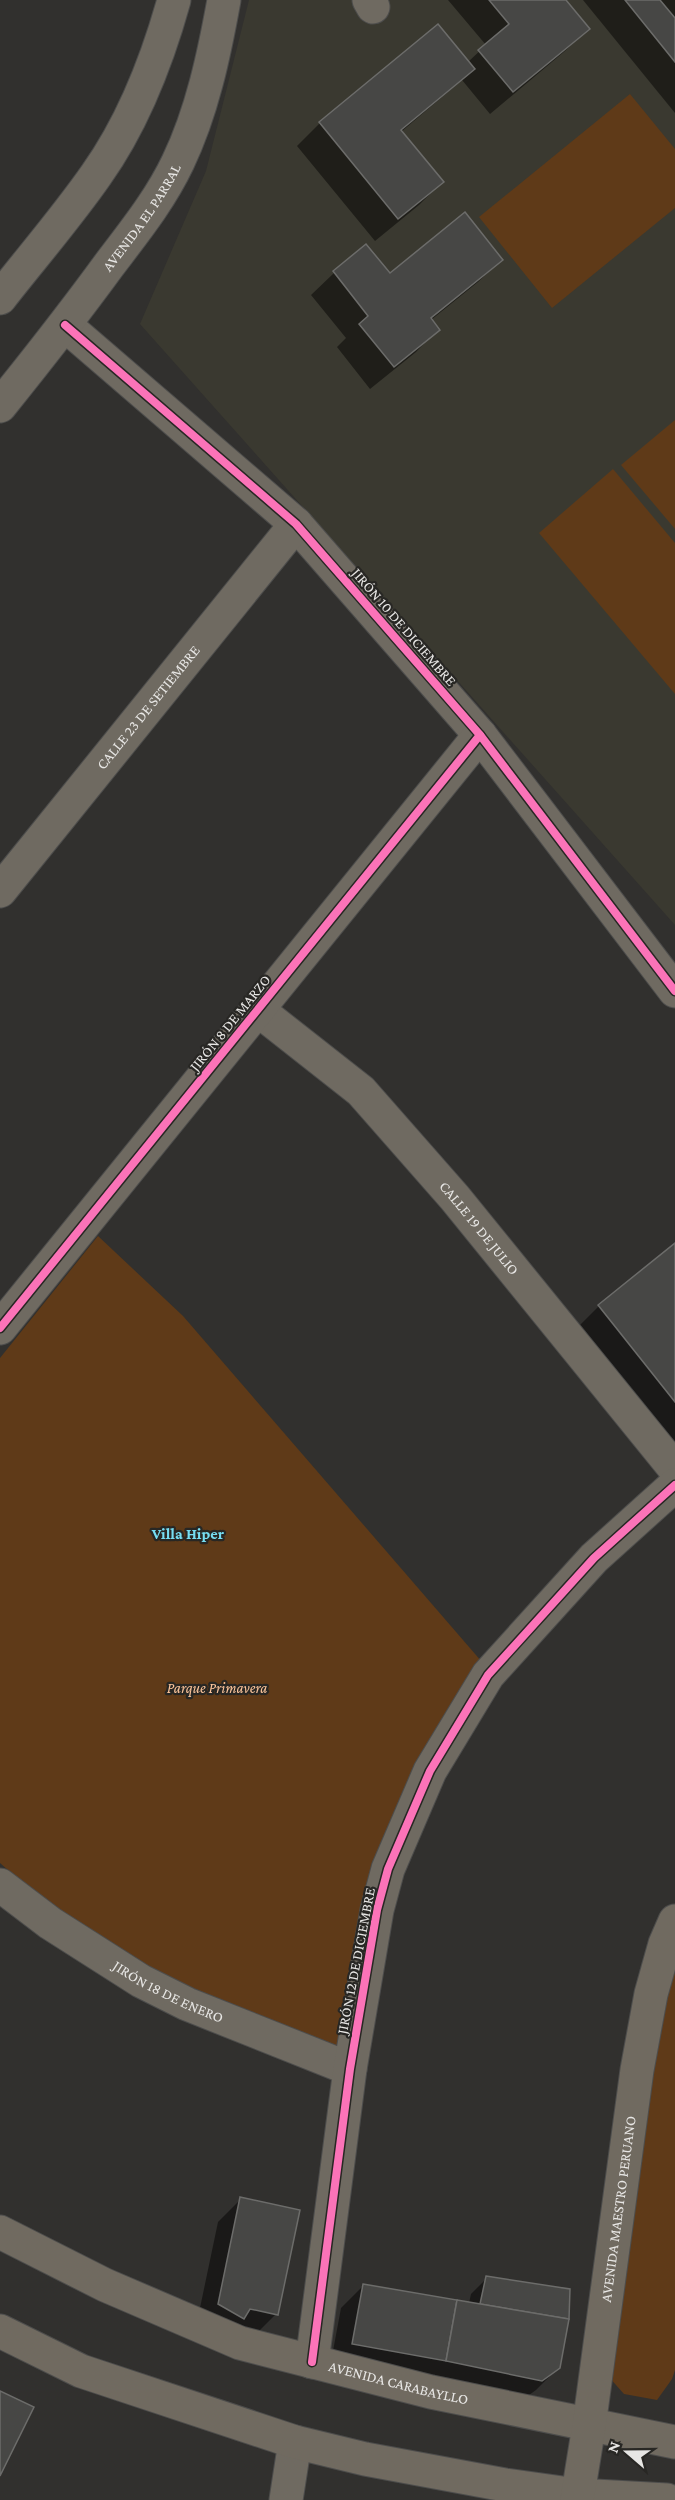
<svg xmlns="http://www.w3.org/2000/svg" width="675" height="2500" font-family="'Crimson Pro',serif">
<style>
.built{fill:#3a3930}
.green{fill:#5f3a18}
.shadow{fill:#0007}
.building{fill:#474745;stroke:#6c6c6a;stroke-width:1.5}
.lines{fill:none;stroke-linecap:round;stroke-linejoin:round}
.minor-casing{stroke:#4d4d4c;stroke-width:35}
.major-casing{stroke:#4d4d4c;stroke-width:35}
.minor{stroke:#6f6a61;stroke-width:33}
.major{stroke:#706a60;stroke-width:33}
.cycleway-casing{stroke:#282724;stroke-width:11}
.cycleway{stroke:#fb73b8;stroke-width:8}
.labels{text-anchor:middle;stroke-width:4.5;stroke-linejoin:round;paint-order:stroke}
.street-label{font-size:15px;fill:#e7e6e4;stroke:#282724}
.park-label{font-size:15px;font-style:italic;fill:#fcc59b;stroke:#282724}
.neighbourhood-label{font-size:16px;font-weight:bold;fill:#76ddf2;stroke:#282724}
</style>
<rect width="100%" height="100%" fill="#31302e"/>
<!-- built -->
<path class="built" d="M249,0h426v925l-535,-601 66,-153z"/>
<!-- green -->
<g class="green">
<path d="M630,94l45,55v59l-123,100 -73,-91z"/>
<path d="M675,420v109l-54,-64z"/>
<path d="M613,469l62,74v151l-136,-161z"/>
<path d="M98,1236l85,80 299,346 -144,391 -192,-84 -91,-57 -55,-49v-505z"/>
<path d="M675,1959v411l-3,9 -15,21 -33,-6 -16,-18 54,-374z"/>
</g>
<!-- shadow -->
<g class="shadow">
<path d="M448,0h116l24,29 -23,22 -75,63 -28,-34 -61,52 41,50 -23,23 -44,36 -78,-95 23,-23 147,-60 19,-18z"/>
<path d="M583,0h92v113z"/>
<path d="M366,246l24,29 111,-15 -23,22 -47,38 7,9 -22,23 -46,37 -33,-42 9,-9 -35,-43 23,-22z"/>
<path d="M675,1245v217l-103,-129 27,-27z"/>
<path d="M241,2199l35,115 -23,23 -57,-10 22,-105z"/>
<path d="M487,2278l72,89 -23,23 -18,13 -188,-36 11,-59 23,-23 105,18 2,-9z"/>
</g>
<!-- building -->
<g class="building">
<path d="M489,0h77l24,29 -77,63 -35,-42 31,-26z"/>
<path d="M625,0h35l15,18v44z"/>
<path d="M438,24l37,45 -74,61 43,52 -46,37 -79,-97z"/>
<path d="M465,212l38,48 -72,58 9,12 -46,37 -35,-43 9,-8 -35,-45 33,-27 24,29z"/>
<path d="M675,1243v159l-77,-97z"/>
<path d="M240,2197l60,13 -22,105 -28,-6 -6,10 -26,-15z"/>
<path d="M486,2276l84,13 -1,30 -89,-15z"/>
<path d="M363,2284l94,16 -11,61 -94,-17z"/>
<path d="M457,2300l112,19 -9,49 -18,13 -96,-20z"/>
<path d="M0,2391l34,16 -34,69z"/>
</g>
<g class="lines">
<defs>
<g id="minor">
<path d="M369,0l4,7"/>
<path d="M0,298c32,-41 66,-80 96,-123 37,-52 61,-114 78,-175"/>
<path d="M65,325l231,199 184,211 195,256"/>
<path id="s1" d="M0,406c37,-46 74,-93 109,-141 25,-33 51,-65 69,-103 24,-50 36,-107 46,-162"/>
<path id="s2" d="M0,891l296,-367"/>
<path id="s3" d="M258,1010l103,81 94,107 220,271"/>
<path d="M0,1328l480,-593"/>
<path id="s4" d="M0,1885l50,38 91,58 46,23 163,65"/>
<path d="M312,2362l38,-293 27,-159 11,-41 42,-98 58,-96 106,-117 81,-73"/>
<path d="M286,2500l9,-58"/>
</g>
<g id="major">
<path id="s5" d="M0,2232l105,53 135,58 191,49 244,50"/>
<path d="M0,2331l81,40 214,71 70,17 140,26 72,10 90,5"/>
<path id="s6" d="M577,2500l12,-74 48,-356 14,-76 14,-50 10,-23"/>
</g>
</defs>
<!-- minor casing -->
<use href="#minor" class="minor-casing"/>
<!-- major casing -->
<use href="#major" class="major-casing"/>
<!-- minor -->
<use href="#minor" class="minor"/>
<!-- major -->
<use href="#major" class="major"/>
<defs>
<g id="cycleway">
<path d="M65,325l231,199 184,211 195,256"/>
<path d="M0,1328l480,-593"/>
<path d="M312,2362l38,-293 27,-159 11,-41 42,-98 58,-96 106,-117 81,-73"/>
</g>
</defs>
<!-- cycleway casing -->
<use href="#cycleway" class="cycleway-casing"/>
<!-- cycleway -->
<use href="#cycleway" class="cycleway"/>
</g>
<g class="labels">
<!-- street labels -->
<g class="street-label">
<text dy="5" stroke="none"><textPath href="#s1" startOffset="236">AVENIDA EL PARRAL</textPath></text>
<text transform="translate(404 627) rotate(49)" y="5">JIRÓN 10 DE DICIEMBRE</text>
<text dy="5" stroke="none"><textPath href="#s2" startOffset="236">CALLE 23 DE SETIEMBRE</textPath></text>
<text transform="translate(230 1023) rotate(-51)" y="5">JIRÓN 8 DE MARZO</text>
<text dy="5" stroke="none"><textPath href="#s3" startOffset="312">CALLE 19 DE JULIO</textPath></text>
<text transform="translate(356 1961) rotate(-79)" y="5">JIRÓN 12 DE DICIEMBRE</text>
<text dy="5" stroke="none"><textPath href="#s4" startOffset="200">JIRÓN 18 DE ENERO</textPath></text>
<text dy="5" stroke="none"><textPath href="#s6" startOffset="294">AVENIDA MAESTRO PERUANO</textPath></text>
<text dy="5" stroke="none"><textPath href="#s5" startOffset="428">AVENIDA CARABAYLLO</textPath></text>
</g>
<!-- park labels -->
<g class="park-label">
<text x="217" y="1693">Parque Primavera</text>
</g>
<!-- neighbourhood labels -->
<g class="neighbourhood-label">
<text x="188" y="1539">Villa Hiper</text>
</g>
</g>
<!-- north arrow -->
<g transform="translate(627 2452) rotate(290)" stroke="#282724" stroke-width="4.5" paint-order="stroke">
<path d="M0-4.5L10 22L0 15L-10 22Z" fill="#e7e6e4"/>
<text y="-9" font-size="16" font-weight="bold" text-anchor="middle" fill="#e7e6e4">N</text>
</g>
</svg>
